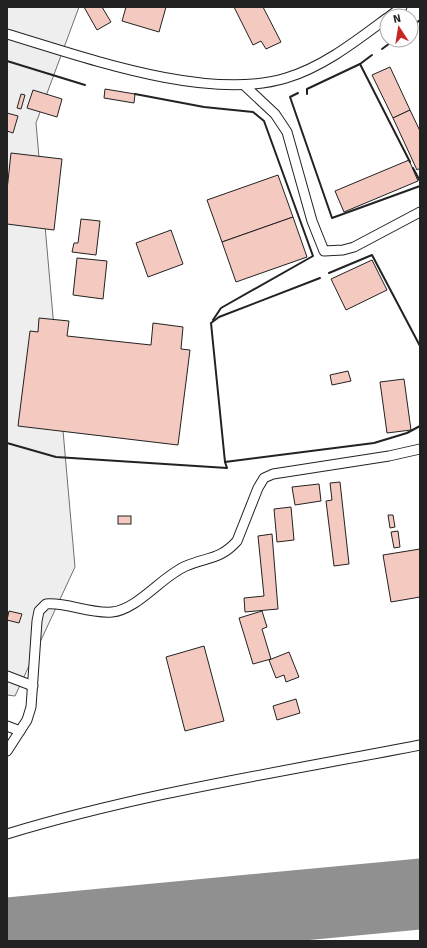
<svg xmlns="http://www.w3.org/2000/svg" width="427" height="948" font-family="Signika,sans-serif">
<style>
.green{fill:#eee;stroke:#6f6f6f}
.lines{fill:none;stroke-linecap:round;stroke-linejoin:round}
.runway{stroke:#909090;stroke-width:71}
.building{fill:#f3c9c0;stroke:#222}
.minor-casing{stroke:#222;stroke-width:11}
.minor{stroke:#fff;stroke-width:9}
.wall{stroke:#222;stroke-width:2}
</style>
<rect width="100%" height="100%" fill="#fff"/>
<!-- green -->
<path class="green" d="M7,7h72l-43,116 39,444 -60,129 -8,-1z"/>
<g class="lines">
<!-- runway -->
<path class="runway" d="M7,933l413,-39"/>
</g>
<!-- building -->
<g class="building">
<path d="M84,7h18l9,15 -14,8z"/>
<path d="M126,7h40l-7,25 -37,-11z"/>
<path d="M234,7h29l18,35 -15,7 -5,-8 -8,4z"/>
<path d="M390,67l20,43 -17,8 -21,-43z"/>
<path d="M105,89l30,5 -1,9 -30,-5z"/>
<path d="M33,90l29,9 -5,18 -30,-9z"/>
<path d="M21,94l4,1 -4,14 -4,-1z"/>
<path d="M410,110l10,21v37l-3,2 -24,-52z"/>
<path d="M7,113l11,3 -5,17 -6,-2z"/>
<path d="M11,153l51,6 -8,71 -47,-6v-34z"/>
<path d="M409,160l9,21 -74,31 -9,-21z"/>
<path d="M278,175l15,42 -71,25 -15,-42z"/>
<path d="M293,217l14,40 -71,25 -14,-40z"/>
<path d="M81,219l19,2 -4,34 -24,-3 2,-9h4z"/>
<path d="M171,230l12,34 -35,13 -12,-34z"/>
<path d="M77,258l30,3 -4,38 -30,-4z"/>
<path d="M372,260l15,30 -41,20 -15,-31z"/>
<path d="M39,318l30,3 -2,15 84,9 2,-22 30,4 -2,22 9,1 -12,95 -160,-19 12,-95 8,1z"/>
<path d="M348,371l3,10 -19,4 -2,-10z"/>
<path d="M404,379l7,51 -24,3 -7,-51z"/>
<path d="M340,482l9,82 -15,2 -8,-65 6,-1 -2,-17z"/>
<path d="M319,484l2,17 -26,4 -3,-18z"/>
<path d="M291,507l3,33 -17,2 -3,-33z"/>
<path d="M388,515h5l2,12 -5,1z"/>
<rect x="118" y="516" width="13" height="8"/>
<path d="M398,531l2,16 -6,1 -3,-16z"/>
<path d="M272,534l6,75 -33,3 -1,-14 20,-2 -6,-60z"/>
<path d="M420,549v48l-29,5 -8,-47z"/>
<path d="M9,611l13,3 -3,9 -12,-3z"/>
<path d="M262,611l5,16 -5,2 9,30 -18,5 -14,-46z"/>
<path d="M204,646l20,75 -39,10 -19,-74z"/>
<path d="M289,652l10,25 -13,5 -2,-7 -8,3 -7,-18z"/>
<path d="M296,699l4,14 -23,7 -4,-14z"/>
</g>
<g class="lines">
<defs>
<g id="minor">
<path d="M390,16l12,-9"/>
<path d="M7,34c77,23 201,68 279,44 37,-11 70,-37 101,-60"/>
<path d="M244,85l31,29 12,18 25,89 12,30 19,-1 11,-3 66,-35"/>
<path d="M7,676l26,10"/>
<path d="M7,726l13,5"/>
<path d="M7,751l20,-31 4,-13 6,-86 2,-10 7,-7c21,-2 43,10 66,8 25,-2 50,-36 74,-46 21,-9 34,-6 51,-25l21,-53 6,-10 9,-4 116,-18 31,-7"/>
<path d="M7,834c135,-41 275,-62 413,-89"/>
</g>
</defs>
<!-- minor casing -->
<use href="#minor" class="minor-casing"/>
<!-- minor -->
<use href="#minor" class="minor"/>
<!-- wall -->
<g class="wall">
<path d="M411,27l9,-7"/>
<path d="M382,49l12,-9"/>
<path d="M7,61l78,24"/>
<path d="M360,64l12,-9"/>
<path d="M298,93l-8,4 42,121 88,-32"/>
<path d="M135,94l69,13 49,5 11,9 49,135 -92,52 -8,12"/>
<path d="M307,94v-5l53,-25 50,98"/>
<path d="M413,168l7,13"/>
<path d="M329,273l43,-18 48,91"/>
<path d="M320,278l-101,39 -8,6 14,139 149,-19 33,-10 13,-7"/>
<path d="M7,443l49,14 171,11 -2,-6"/>
</g>
</g>
<!-- border -->
<rect width="427" height="948" fill="none" stroke="#222222" stroke-width="16"/>
<!-- north arrow -->
<g transform="translate(399 28) rotate(348)"><circle r="19" fill="#ffffff" stroke="#a7a7a7"/>
<path d="M0-3L7 15L0 10L-7 15Z" fill="#c62828"/>
<text y="-6" font-size="11" font-weight="bold" text-anchor="middle" fill="#222222">N</text>
</g>
</svg>
